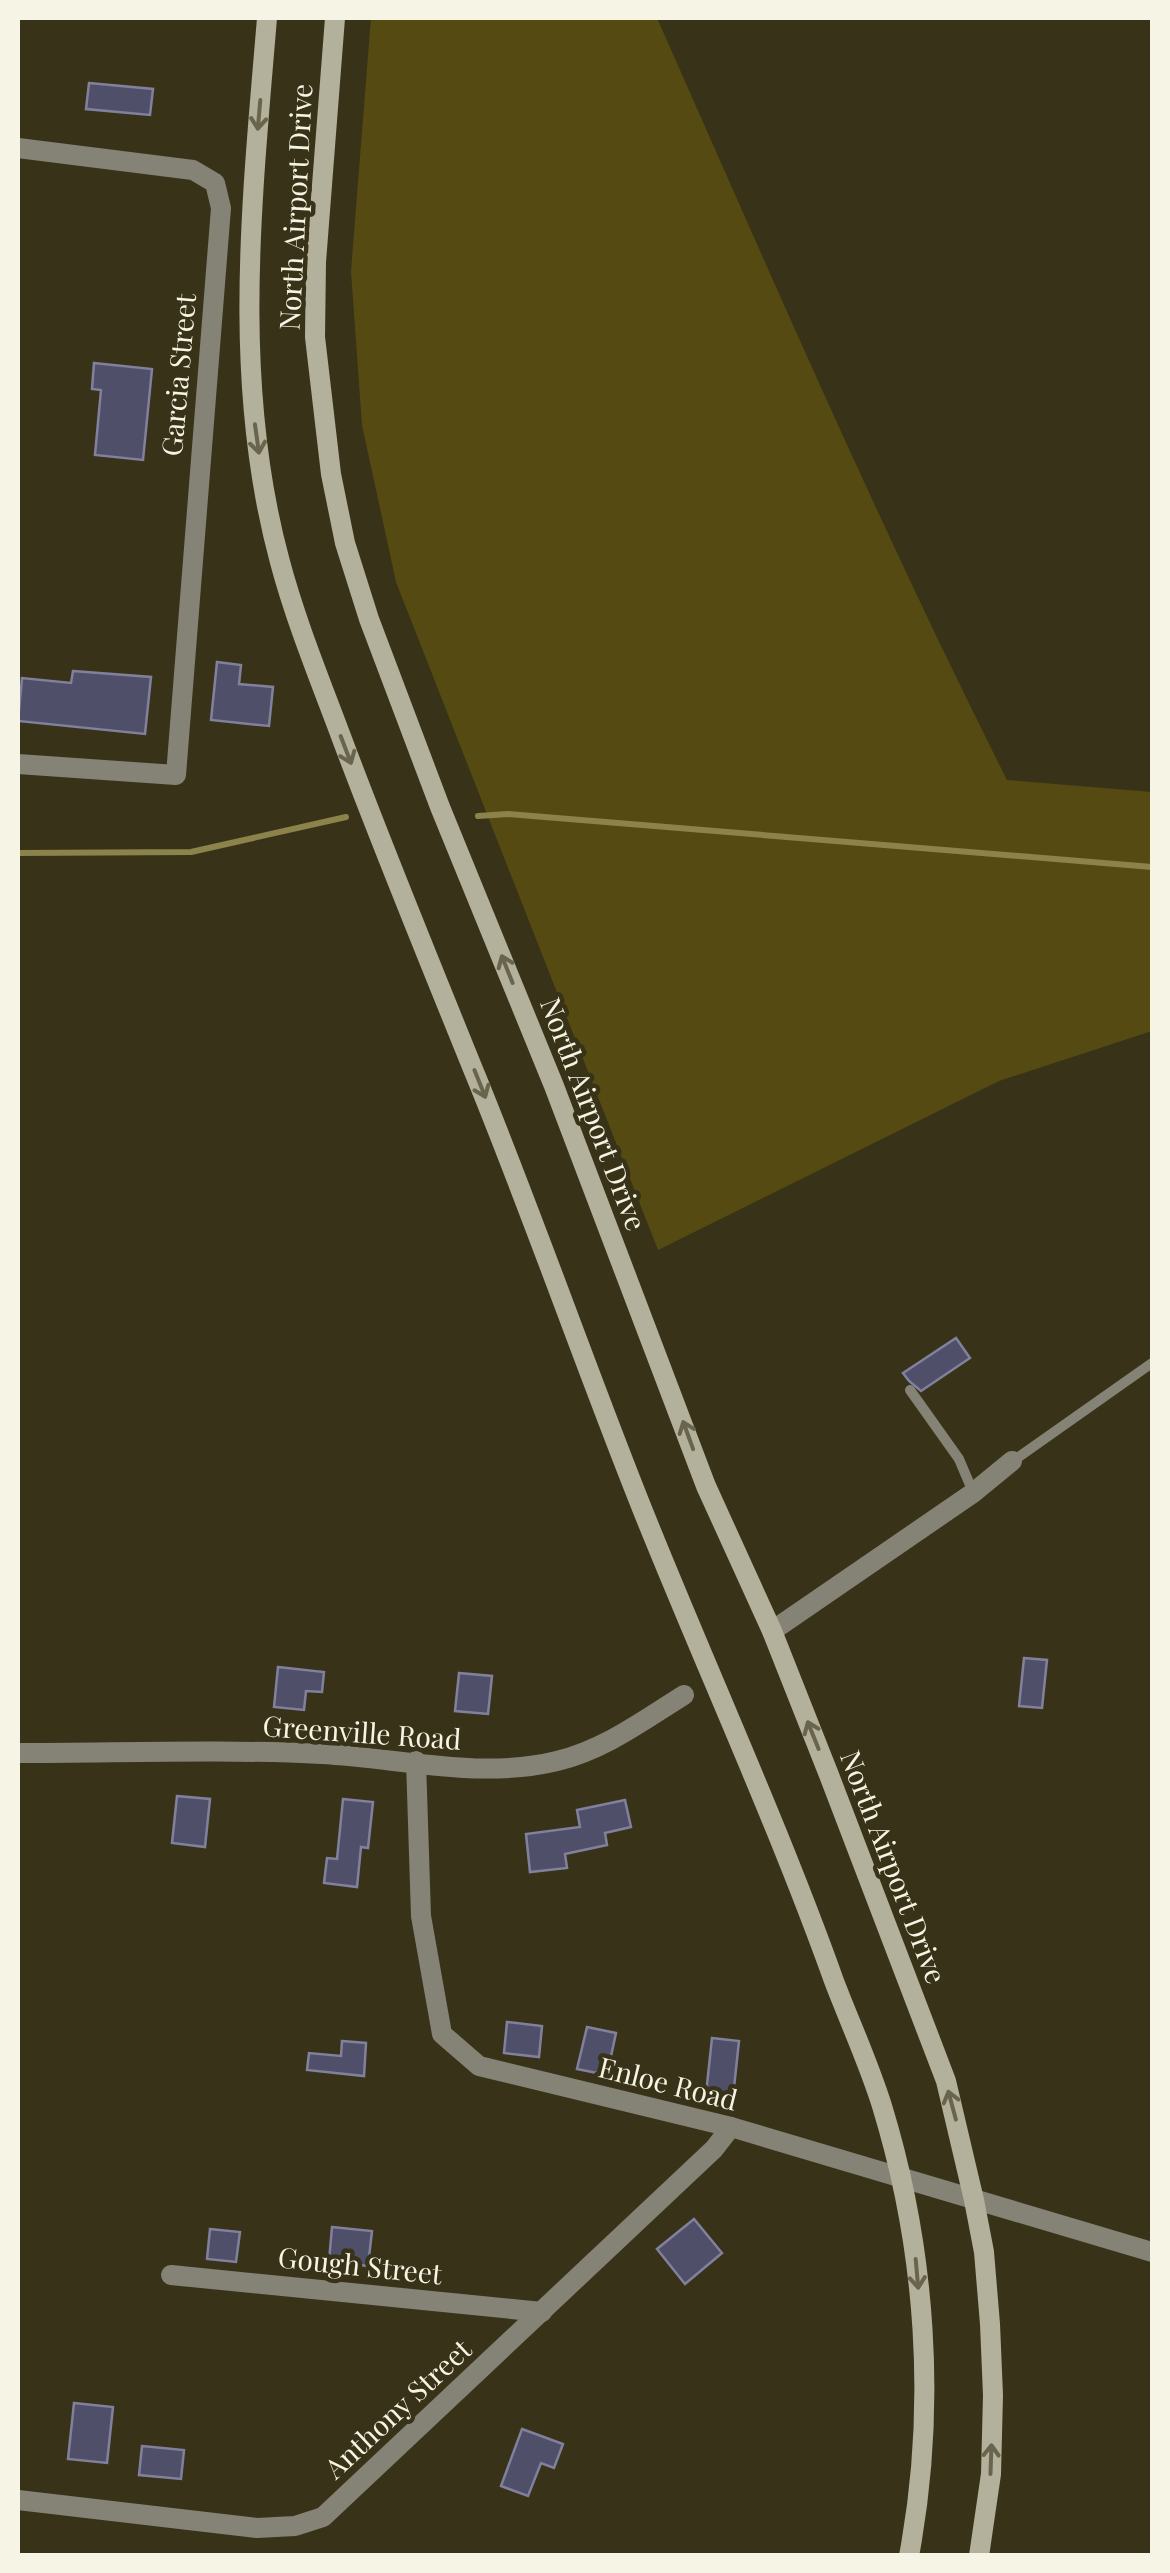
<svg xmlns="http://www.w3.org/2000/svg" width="1170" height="2573" font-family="'Playfair Display',serif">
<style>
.green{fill:#544a12}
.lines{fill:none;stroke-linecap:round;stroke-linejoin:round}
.stream{stroke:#8c824b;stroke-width:6}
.building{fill:#4f4f6a;stroke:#81819e;stroke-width:2.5}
.lane{stroke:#858376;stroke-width:10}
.street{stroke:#858376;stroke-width:20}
.secondary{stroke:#b3b09b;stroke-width:20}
.oneway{stroke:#69654c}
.labels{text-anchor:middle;stroke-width:9;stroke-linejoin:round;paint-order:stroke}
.street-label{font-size:28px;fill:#f6f4e4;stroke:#383318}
</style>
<rect width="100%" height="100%" fill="#383318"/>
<!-- green -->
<path class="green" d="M371,18h286c113,255 224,512 350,762l145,12v239l-153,50 -341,169 -262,-668 -34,-157 -11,-154z"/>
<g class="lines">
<!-- stream -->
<g class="stream">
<path d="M478,816l30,-2 644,53"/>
<path d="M18,853l173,-1 155,-35"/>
</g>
</g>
<!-- building -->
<g class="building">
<path d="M89,83l64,6 -3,26 -64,-6z"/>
<path d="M94,363l58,6 -9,91 -48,-5 6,-65 -9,-1z"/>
<path d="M217,662l24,3 -2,19 34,3 -4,39 -58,-6z"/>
<path d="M73,671l78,6 -6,57 -127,-13 4,-43 49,5z"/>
<path d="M956,1338l14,20 -49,33 -12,-10 -6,-8z"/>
<path d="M1024,1658l23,2 -5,48 -23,-2z"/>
<path d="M278,1667l46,5 -2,20 -16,-1 -2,19 -30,-3z"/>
<path d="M459,1673l33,3 -4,38 -33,-3z"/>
<path d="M177,1796l33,3 -5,48 -33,-4z"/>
<path d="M343,1799l30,3 -5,46 -7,-1 -4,40 -33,-4 3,-25 10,1z"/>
<path d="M625,1800l6,27 -26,6 2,12 -42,9 2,14 -37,4 -4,-38 54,-7 -3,-17z"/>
<path d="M507,2022l35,4 -3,31 -35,-4z"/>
<path d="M587,2027l29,6 -9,42 -30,-6z"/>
<path d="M712,2038l27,3 -6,56 -27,-3z"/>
<path d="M342,2041l24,2 -2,33 -57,-6 2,-17 32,3z"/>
<path d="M694,2219l28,34 -37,31 -28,-35z"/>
<path d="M332,2227l40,4 -4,35 -39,-5z"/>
<path d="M210,2229l30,3 -4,30 -29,-3z"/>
<path d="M74,2403l39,4 -6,56 -39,-4z"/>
<path d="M522,2429l41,15 -9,24 -13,-5 -13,33 -27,-10z"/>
<path d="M142,2446l42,4 -3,29 -42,-4z"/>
</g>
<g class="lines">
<!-- lane -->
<g class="lane">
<path d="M910,1390l49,69 14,33"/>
<path d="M1013,1461l139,-98"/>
</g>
<!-- street -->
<g class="street">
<path d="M18,148l175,22 22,13 6,25 -45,567 -158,-11"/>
<path d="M772,1631l201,-138 39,-32"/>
<path d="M18,1753c101,0 203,-4 304,1 78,4 158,26 235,7 47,-11 87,-41 127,-66"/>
<path d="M416,1761l5,155 21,118 37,32 252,61 421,125"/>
<path d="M171,2275l371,37"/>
<path d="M18,2500l239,28 38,-2 28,-9 391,-368 17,-22"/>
</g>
<!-- secondary -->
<g class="secondary">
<path d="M267,18c-15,182 -36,364 13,544 16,60 40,118 62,177 42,112 88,224 133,335 59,144 110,292 168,437 63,157 134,311 191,470 16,42 35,83 48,125 44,144 55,301 27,450"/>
<path d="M335,18l-19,244 -1,75 16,137 14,69 24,76 71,188 114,279 152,400 66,145 57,144 117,306 28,119 10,52 6,72 3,71 -2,79 -12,82"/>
</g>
</g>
<!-- one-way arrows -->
<defs><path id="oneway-shaft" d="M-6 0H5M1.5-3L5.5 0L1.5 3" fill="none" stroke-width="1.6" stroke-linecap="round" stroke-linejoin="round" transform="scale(2.5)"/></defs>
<g class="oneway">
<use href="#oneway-shaft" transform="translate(259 115) rotate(95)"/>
<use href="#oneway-shaft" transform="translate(257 439) rotate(82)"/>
<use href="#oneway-shaft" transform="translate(346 750) rotate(69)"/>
<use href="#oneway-shaft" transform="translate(507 969) rotate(-112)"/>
<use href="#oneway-shaft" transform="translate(480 1084) rotate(68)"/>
<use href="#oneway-shaft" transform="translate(688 1435) rotate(-110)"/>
<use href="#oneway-shaft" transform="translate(813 1735) rotate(-112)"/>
<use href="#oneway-shaft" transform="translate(952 2105) rotate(-105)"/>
<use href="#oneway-shaft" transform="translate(917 2274) rotate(85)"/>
<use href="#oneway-shaft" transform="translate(991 2459) rotate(-88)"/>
</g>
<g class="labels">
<!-- street labels -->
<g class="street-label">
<text transform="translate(296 207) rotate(-87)" y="10">North Airport Drive</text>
<text transform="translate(179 375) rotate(-85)" y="10">Garcia Street</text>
<text transform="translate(593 1114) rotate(69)" y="10">North Airport Drive</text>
<text transform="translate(362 1733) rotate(4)" y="10">Greenville Road</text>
<text transform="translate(893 1867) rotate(69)" y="10">North Airport Drive</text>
<text transform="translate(668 2084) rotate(14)" y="10">Enloe Road</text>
<text transform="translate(360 2266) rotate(6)" y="10">Gough Street</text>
<text transform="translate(398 2409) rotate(-43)" y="10">Anthony Street</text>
</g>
</g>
<!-- border -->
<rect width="1170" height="2573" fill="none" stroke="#f6f4e4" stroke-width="40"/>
</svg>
